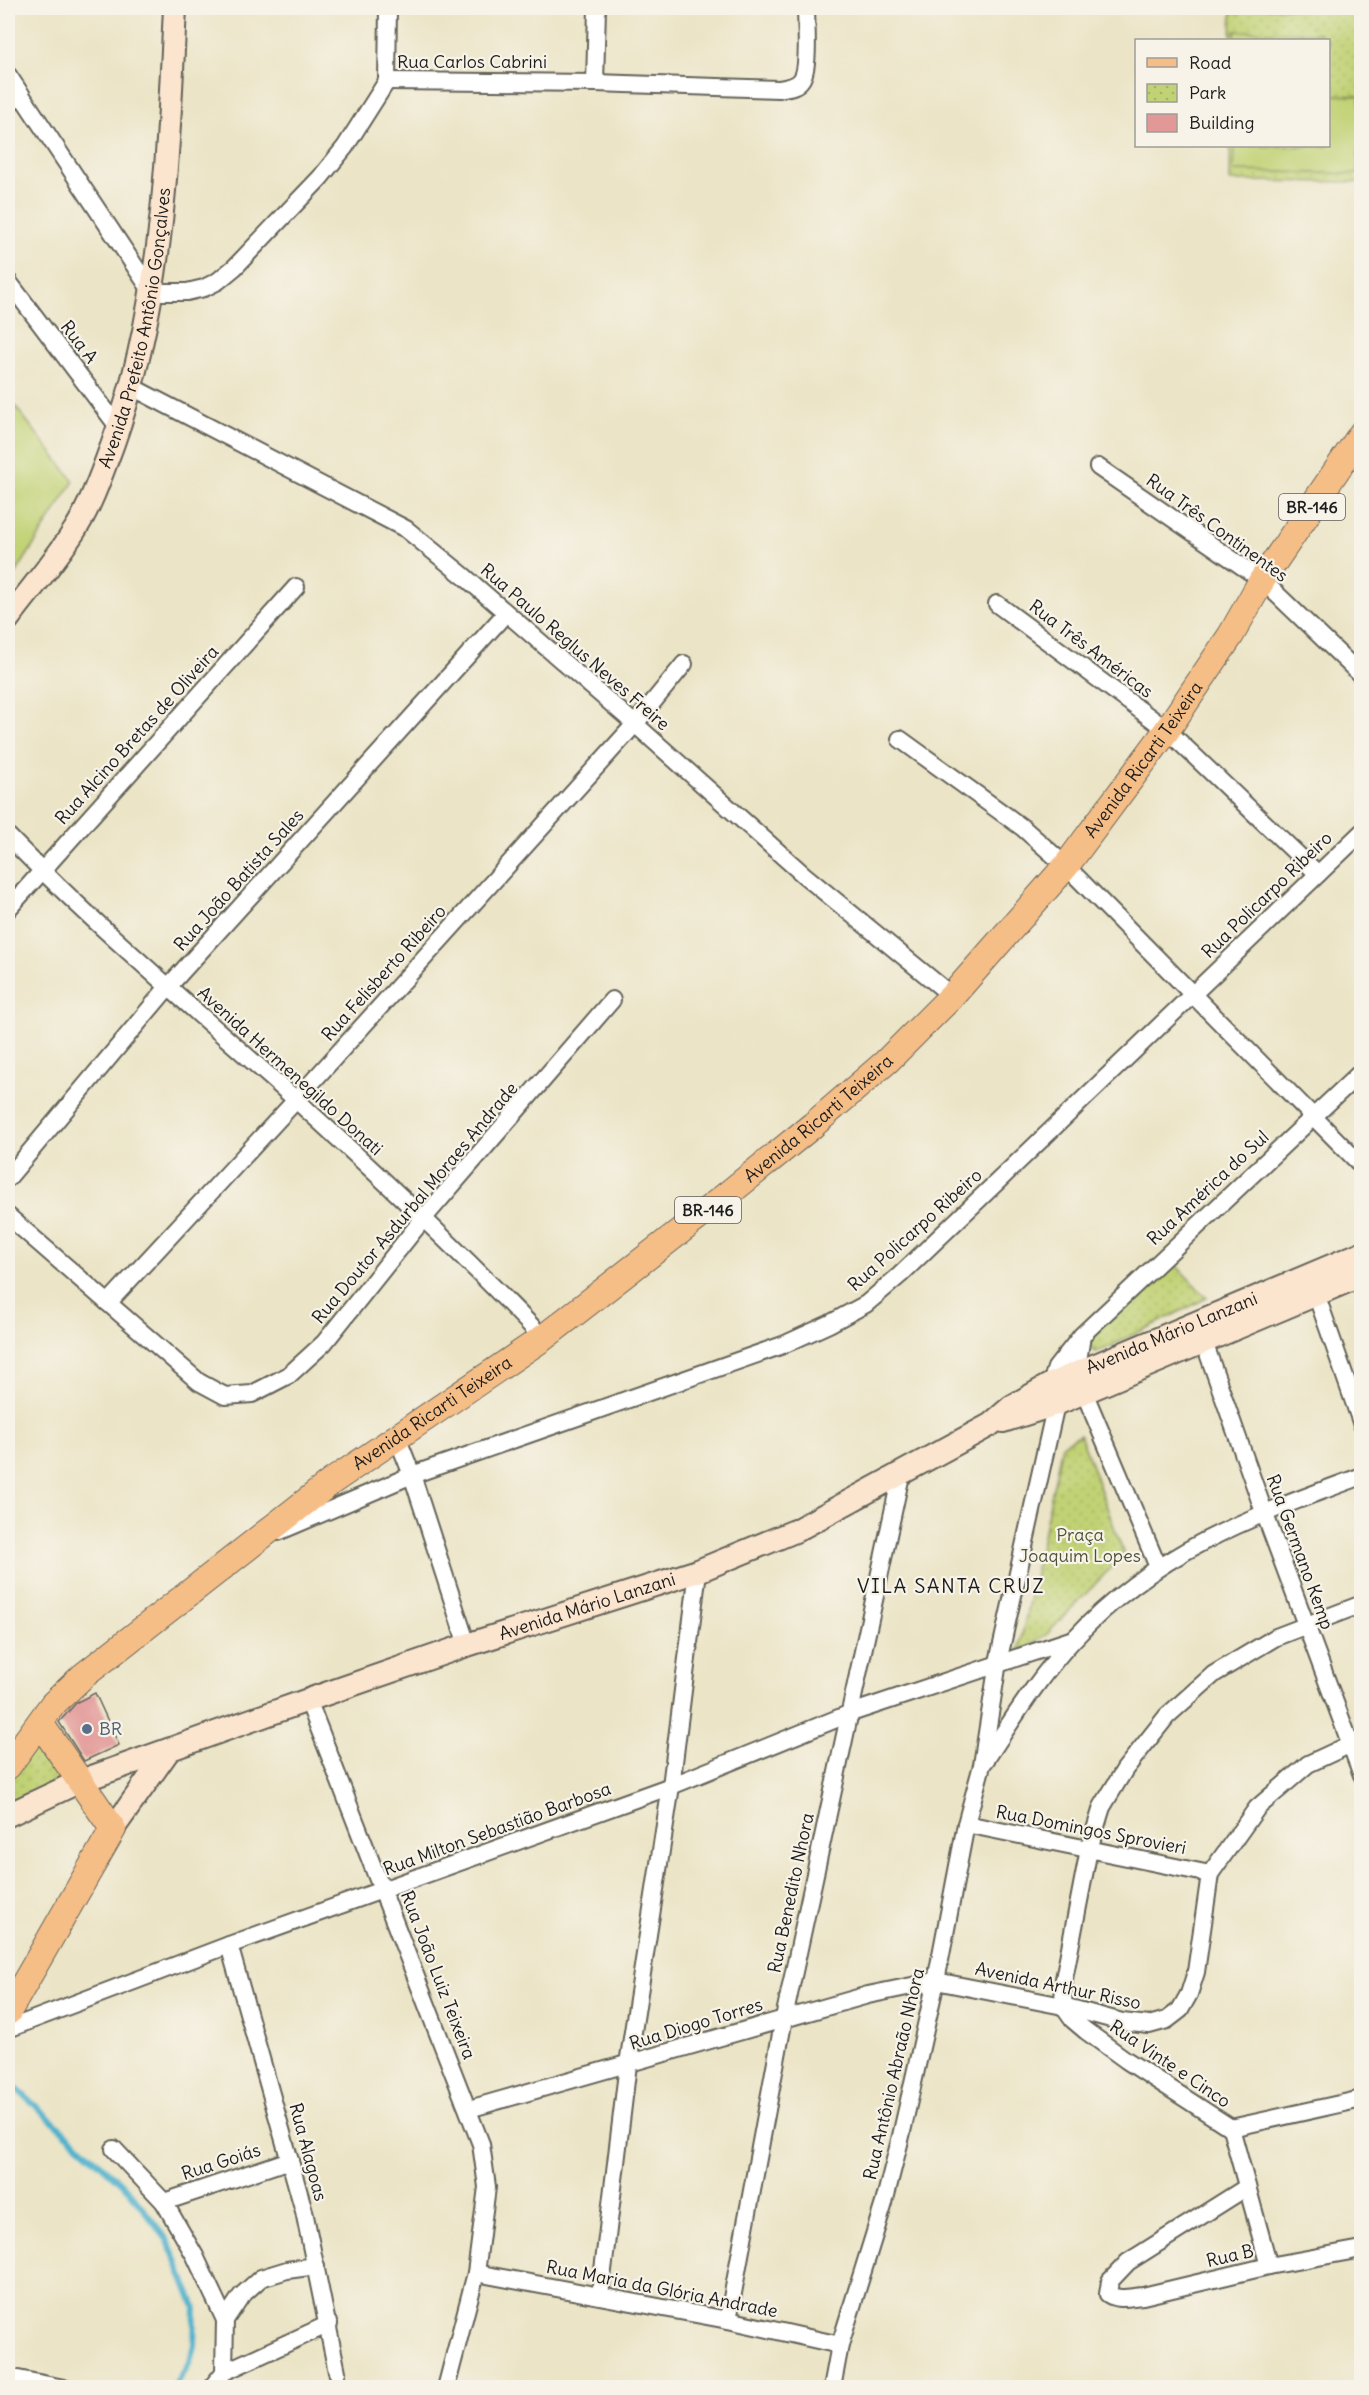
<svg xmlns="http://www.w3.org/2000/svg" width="1369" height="2395" font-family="Delius,sans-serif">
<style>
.park{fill:url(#park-dots);stroke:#6e7748;stroke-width:1.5}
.pitch{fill:#c1d275;stroke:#6e7748;stroke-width:1.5}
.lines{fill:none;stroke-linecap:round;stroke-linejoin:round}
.stream{stroke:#4fb2cd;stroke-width:6}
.building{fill:#e29897}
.street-casing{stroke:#646258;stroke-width:20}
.secondary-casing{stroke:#646258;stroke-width:26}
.primary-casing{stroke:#646258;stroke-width:28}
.street{stroke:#fff;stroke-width:16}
.secondary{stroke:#fbe5cf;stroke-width:22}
.primary{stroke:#f6be87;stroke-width:26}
.service-dot{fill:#5c6f8a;stroke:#f7f3e8;stroke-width:2}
.labels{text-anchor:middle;stroke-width:4.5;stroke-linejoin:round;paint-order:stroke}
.shield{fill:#f7f3e8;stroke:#5e5c59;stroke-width:1.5}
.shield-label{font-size:16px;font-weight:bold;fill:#1c1c1c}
.street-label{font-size:18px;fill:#1c1c1c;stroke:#f7f3e8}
.park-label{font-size:18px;fill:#4e5337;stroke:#f7f3e8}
.service-label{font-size:18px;fill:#4e5e75;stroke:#f7f3e8;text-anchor:start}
.neighbourhood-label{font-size:20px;letter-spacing:1.5px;fill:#1c1c1c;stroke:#f7f3e8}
</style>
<defs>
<pattern id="park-dots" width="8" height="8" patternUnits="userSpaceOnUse" patternTransform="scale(1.5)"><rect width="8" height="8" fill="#c1d275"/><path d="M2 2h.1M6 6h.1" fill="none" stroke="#a5b465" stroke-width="1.8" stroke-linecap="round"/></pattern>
</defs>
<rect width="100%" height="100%" fill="#f7f3e8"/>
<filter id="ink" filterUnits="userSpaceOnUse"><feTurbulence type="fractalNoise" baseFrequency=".0167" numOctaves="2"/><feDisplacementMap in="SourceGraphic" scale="12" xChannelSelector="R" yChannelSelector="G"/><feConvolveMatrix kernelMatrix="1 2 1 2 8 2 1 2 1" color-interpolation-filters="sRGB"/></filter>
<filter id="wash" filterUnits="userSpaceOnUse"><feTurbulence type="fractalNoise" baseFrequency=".008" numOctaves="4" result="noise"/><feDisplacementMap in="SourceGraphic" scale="24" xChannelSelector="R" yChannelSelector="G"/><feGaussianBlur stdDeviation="1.35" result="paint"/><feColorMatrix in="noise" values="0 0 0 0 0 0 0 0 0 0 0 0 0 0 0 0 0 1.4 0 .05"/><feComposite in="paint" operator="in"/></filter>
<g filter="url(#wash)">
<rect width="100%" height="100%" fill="#ebe4c6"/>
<!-- park -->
<g class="park">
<path d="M1232,8h129v174l-131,-1v-35h98v-106h-97z"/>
<path d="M1173,1262l34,36 -100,50 -11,4 -6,-5 -1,-6 8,-11z"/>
<path d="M1080,1434l44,120 -77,80 -29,20 44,-209z"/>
<path d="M37,1737l24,44 -53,26v-27z"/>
</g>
<!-- pitch -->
<g class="pitch">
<path d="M1235,31l85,2v7h-85z"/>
<path d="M1329,95l31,1 -2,78 -125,-3 1,-25h94z"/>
<path d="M8,397l66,84 -66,105z"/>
</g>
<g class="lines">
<!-- stream -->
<path class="stream" d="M8,2081l120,108 40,52 27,66 -1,38 -4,17 -17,26"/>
</g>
<g id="blocks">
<!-- building -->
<path class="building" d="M95,1693l24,52 -35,16 -25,-39 18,-20z"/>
</g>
</g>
<g filter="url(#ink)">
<use href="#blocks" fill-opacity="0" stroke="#646258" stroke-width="1.5"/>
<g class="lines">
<defs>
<g id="street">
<path d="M8,75l144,217h35l17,-4 14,-7 17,-14 85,-89 25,-31 42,-66"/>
<path d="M387,81l208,2 184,6c9,-2 17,-2 22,-9 9,-11 5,-57 5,-72"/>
<path d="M387,81l1,-73"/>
<path d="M595,83l2,-75"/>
<path d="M8,104l13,-10"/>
<path d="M8,281l111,147"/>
<path d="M132,387l274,142 59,48 170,147 169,151 148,121"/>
<path d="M1098,467l164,113 100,96"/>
<path d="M997,604l170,126 151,144"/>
<path d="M900,739l123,89 43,38 296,300"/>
<path d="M8,836c90,93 190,176 287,263 85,77 169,156 248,239"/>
<path d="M8,909l288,-322"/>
<path d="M8,1178l160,-191 338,-374"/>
<path d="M8,1216l191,166 26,14 27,-2 37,-19 35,-32 99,-124 189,-219"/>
<path d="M1316,1294l46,131"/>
<path d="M108,1303l188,-203 339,-376 49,-60"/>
<path d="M1082,1336l-6,37 82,194"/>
<path d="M1204,1342l60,170 98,263"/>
<path d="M397,1437l15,38 55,170"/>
<path d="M278,1532l134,-57 371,-130 46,-21 37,-20 34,-29 462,-443"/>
<path d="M308,1700l173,444 6,43 -11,86 -30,115"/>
<path d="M985,1761c28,-42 55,-86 89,-122 81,-88 179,-123 288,-163"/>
<path d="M966,1824l244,50"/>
<path d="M229,1945l75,266 33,161"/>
<path d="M8,2029l221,-84 442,-159 180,-73 222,-74"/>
<path d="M469,2109l399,-114 68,-14 127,25 59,16 27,3 18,-5 13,-10 9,-16 7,-22 14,-98 47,-66 51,-44 54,-25"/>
<path d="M1231,2128l-105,-68 -40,-29 -13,-11 -10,-14 1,-27 25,-130 13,-42 23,-38 42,-53 47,-42 62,-37 86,-33"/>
<path d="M1231,2128l38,138"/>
<path d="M1231,2128l131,-29"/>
<path d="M114,2149l50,53 31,54 30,64"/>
<path d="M1247,2187l-119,75 -18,19 -2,13c10,7 23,3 35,2l126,-30 93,-17"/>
<path d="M164,2202l126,-42"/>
<path d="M476,2273l252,47 112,25"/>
<path d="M600,2295l28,-231 43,-278 27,-215"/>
<path d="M728,2320l56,-302 117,-543"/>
<path d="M224,2372l1,-52 16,-24 20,-18 26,-8 29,-4"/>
<path d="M8,2377l56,11"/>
<path d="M211,2388l13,-16 105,-48"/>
<path d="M832,2388l8,-43 44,-142 17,-67 35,-155 30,-157 16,-59 16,-103 58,-258 -5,-20 5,-16 26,-33 280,-264"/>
</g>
<g id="secondary">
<path id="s1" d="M8,619c23,-31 50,-61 70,-94 15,-25 24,-53 34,-79 51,-140 56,-291 63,-438"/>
<path d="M1003,1421l53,-17 306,-129"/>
<path id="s2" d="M8,1815l70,-33 230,-82 159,-55 231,-74 97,-40 195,-106 21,-18 40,-23 311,-131"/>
<path d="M113,1829l56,-79"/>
</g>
<g id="primary">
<path id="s3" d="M8,1766l45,-62 30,-28 248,-194 212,-144 181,-141 89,-72 73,-63 66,-66 114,-130 101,-136 64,-95 31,-55 100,-147"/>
<path d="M8,2012l105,-183 -73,-106"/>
</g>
</defs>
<!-- street casing -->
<use href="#street" class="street-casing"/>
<!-- secondary casing -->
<use href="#secondary" class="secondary-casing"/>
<!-- primary casing -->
<use href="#primary" class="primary-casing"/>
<!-- street -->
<use href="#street" class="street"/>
<!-- secondary -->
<use href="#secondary" class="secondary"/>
<!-- primary -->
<use href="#primary" class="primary"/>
</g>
</g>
<!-- markers -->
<circle class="service-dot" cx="87" cy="1729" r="6"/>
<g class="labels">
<!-- shield labels -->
<g class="shield">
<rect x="1279" y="494" width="66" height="26" rx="4.5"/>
<rect x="675" y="1197" width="66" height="26" rx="4.5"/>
</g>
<g class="shield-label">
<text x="1312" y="513">BR-146</text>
<text x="708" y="1216">BR-146</text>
</g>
<!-- street labels -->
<g class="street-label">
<text x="472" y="68">Rua Carlos Cabrini</text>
<text dy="6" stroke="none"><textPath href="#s1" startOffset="324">Avenida Prefeito Antônio Gonçalves</textPath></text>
<text transform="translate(79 342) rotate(53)" y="6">Rua A</text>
<text transform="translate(1217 528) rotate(36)" y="6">Rua Três Continentes</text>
<text transform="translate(575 647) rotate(41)" y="6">Rua Paulo Reglus Neves Freire</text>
<text transform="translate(1091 649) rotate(37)" y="6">Rua Três Américas</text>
<text transform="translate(137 735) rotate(-48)" y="6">Rua Alcino Bretas de Oliveira</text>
<text dy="6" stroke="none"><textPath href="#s3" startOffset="1527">Avenida Ricarti Teixeira</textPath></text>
<text transform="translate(239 880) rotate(-48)" y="6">Rua João Batista Sales</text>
<text transform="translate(1267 895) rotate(-44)" y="6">Rua Policarpo Ribeiro</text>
<text transform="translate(384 973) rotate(-48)" y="6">Rua Felisberto Ribeiro</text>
<text transform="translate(290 1071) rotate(42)" y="6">Avenida Hermenegildo Donati</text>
<text dy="6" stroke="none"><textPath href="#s3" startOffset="1041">Avenida Ricarti Teixeira</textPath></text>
<text transform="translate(1208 1188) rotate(-43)" y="6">Rua América do Sul</text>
<text transform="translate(415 1203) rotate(-50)" y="6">Rua Doutor Asdurbal Moraes Andrade</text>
<text transform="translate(915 1230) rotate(-42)" y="6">Rua Policarpo Ribeiro</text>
<text dy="6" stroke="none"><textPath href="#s2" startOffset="1264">Avenida Mário Lanzani</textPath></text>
<text dy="6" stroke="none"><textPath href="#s3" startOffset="555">Avenida Ricarti Teixeira</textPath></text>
<text transform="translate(1300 1552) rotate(70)" y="6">Rua Germano Kemp</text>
<text dy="6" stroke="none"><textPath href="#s2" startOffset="616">Avenida Mário Lanzani</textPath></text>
<text transform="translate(497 1829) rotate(-20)" y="6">Rua Milton Sebastião Barbosa</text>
<text transform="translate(1091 1830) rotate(11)" y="6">Rua Domingos Sprovieri</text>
<text transform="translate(791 1893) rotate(-78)" y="6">Rua Benedito Nhora</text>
<text transform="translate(438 1975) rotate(69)" y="6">Rua João Luiz Teixeira</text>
<text transform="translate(1058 1986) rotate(12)" y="6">Avenida Arthur Risso</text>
<text transform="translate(696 2024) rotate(-17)" y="6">Rua Diogo Torres</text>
<text transform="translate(1170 2064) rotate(34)" y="6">Rua Vinte e Cinco</text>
<text transform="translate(894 2074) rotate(-77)" y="6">Rua Antônio Abraão Nhora</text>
<text transform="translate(308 2152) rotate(75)" y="6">Rua Alagoas</text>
<text transform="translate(221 2162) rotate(-18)" y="6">Rua Goiás</text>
<text transform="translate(1230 2256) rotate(-13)" y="6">Rua B</text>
<text transform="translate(662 2289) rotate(11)" y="6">Rua Maria da Glória Andrade</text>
</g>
<!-- park labels -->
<g class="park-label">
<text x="1080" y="1541">Praça<tspan x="1080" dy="21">Joaquim Lopes</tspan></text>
</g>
<!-- service labels -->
<g class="service-label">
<text x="99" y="1735">BR</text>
</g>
<!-- neighbourhood labels -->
<g class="neighbourhood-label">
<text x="951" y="1593">VILA SANTA CRUZ</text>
</g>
</g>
<!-- margin -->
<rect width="1369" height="2395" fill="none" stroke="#f7f3e8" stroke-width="30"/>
<!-- legend -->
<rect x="1135" y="39" width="195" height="108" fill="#f7f3e8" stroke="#9f9d96" stroke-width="1.5"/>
<rect x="1147" y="58" width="30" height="9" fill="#f6be87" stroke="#9f9d96" stroke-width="1.5"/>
<text x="1189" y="69" font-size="18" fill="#1c1c1c">Road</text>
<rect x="1147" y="84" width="30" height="18" fill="url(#park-dots)" stroke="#9f9d96" stroke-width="1.5"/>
<text x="1189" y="99" font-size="18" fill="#1c1c1c">Park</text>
<rect x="1147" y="114" width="30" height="18" fill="#e29897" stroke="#9f9d96" stroke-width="1.5"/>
<text x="1189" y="129" font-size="18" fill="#1c1c1c">Building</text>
</svg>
